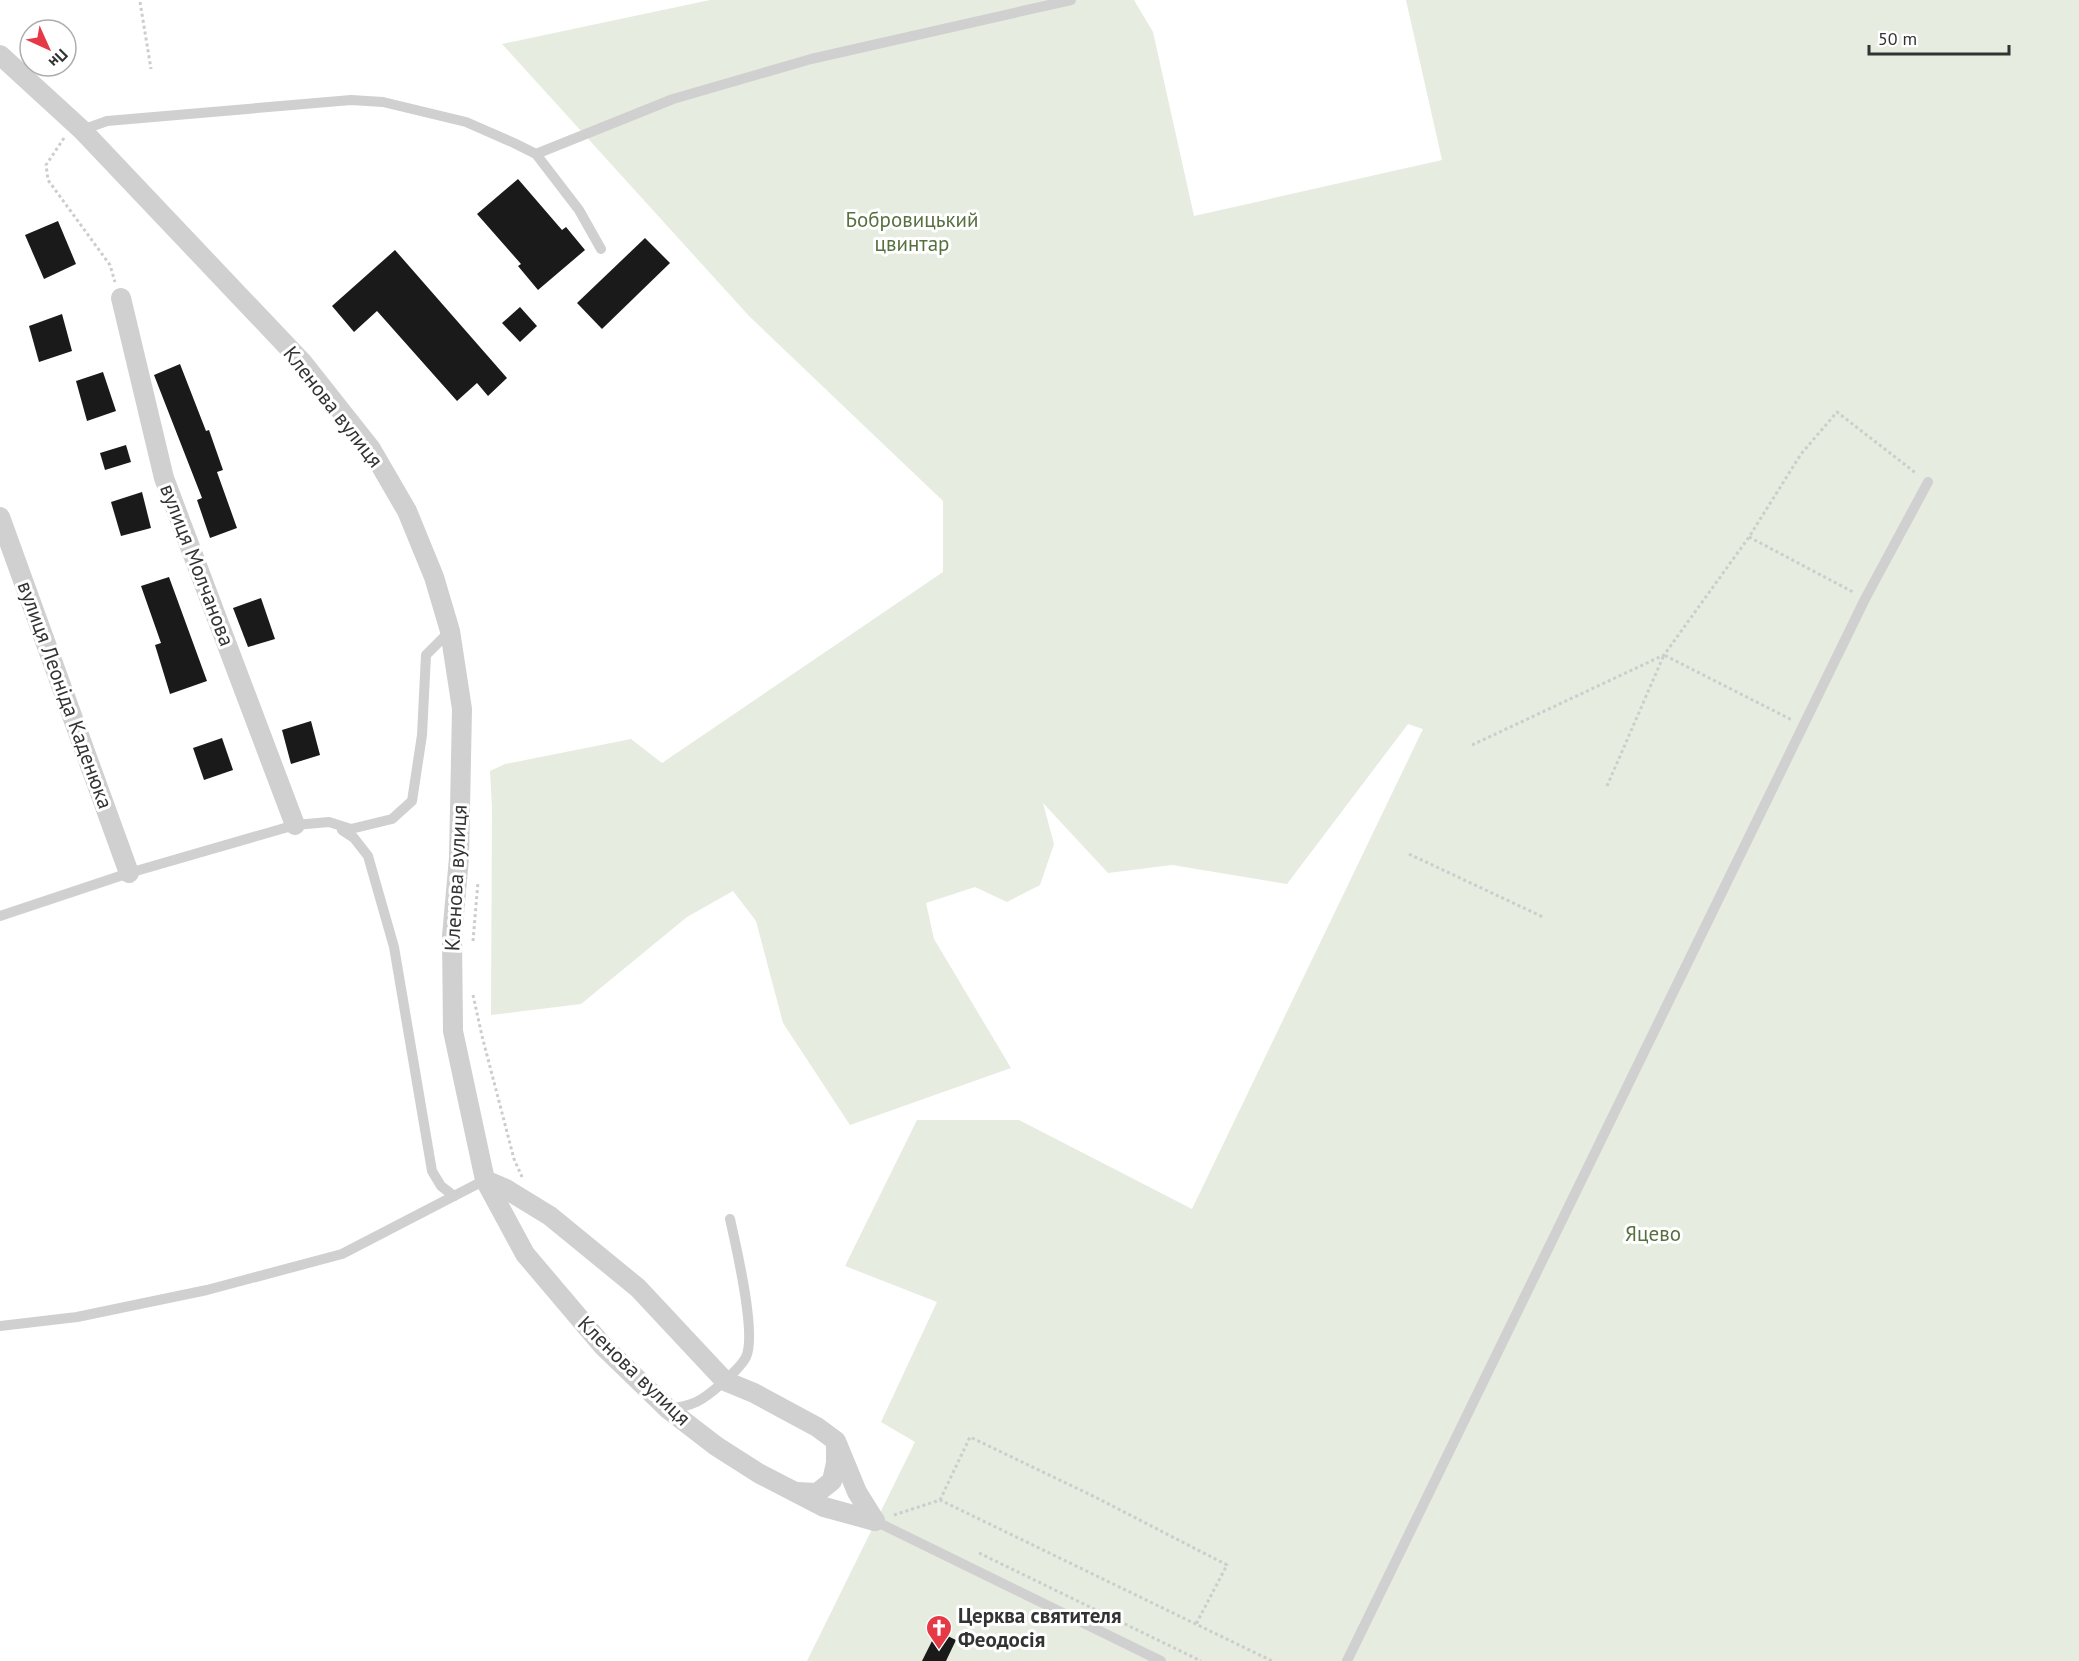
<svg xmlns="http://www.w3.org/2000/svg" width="2079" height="1661" font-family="'PT Sans',sans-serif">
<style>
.green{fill:#e6ecdf}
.building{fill:#1a1a1a}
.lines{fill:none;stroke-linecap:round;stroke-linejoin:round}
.path{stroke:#cdcdcd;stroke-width:3;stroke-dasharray:3 3;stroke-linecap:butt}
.service{stroke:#d0d0d0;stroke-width:10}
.minor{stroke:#d0d0d0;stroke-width:20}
.labels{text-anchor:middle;stroke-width:6;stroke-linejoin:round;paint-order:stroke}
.park-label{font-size:21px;fill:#56703f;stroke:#fff}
.street-label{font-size:21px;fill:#333;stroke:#fff}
.poi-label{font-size:21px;font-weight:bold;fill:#333;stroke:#fff;text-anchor:start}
</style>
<rect width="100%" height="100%" fill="#fff"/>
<!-- green -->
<path class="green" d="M710,0h424l19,32 41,184 248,-56 -36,-160h673v1661h-1272l108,-219 -34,-20 56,-120 -92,-36 72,-146h102l173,89 231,-480 -15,-5 -121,160 -115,-19 -64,8 -65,-70 11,41 -14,41 -33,17 -32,-15 -49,16 8,36 77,129 -161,57 -67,-102 -27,-102 -23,-30 -46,26 -106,87 -90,11 1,-208 -2,-36 15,-7 126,-25 31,24 281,-191v-71l-194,-185 -247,-272z"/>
<!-- building -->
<g class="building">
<path d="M518,179l44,51 4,-3 19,23 -47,40 -20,-24 3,-2 -44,-50z"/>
<path d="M58,221l18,43 -32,15 -19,-44z"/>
<path d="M645,238l25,25 -68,66 -25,-26z"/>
<path d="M395,250l112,128 -19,18 -11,-13 -20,18 -80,-90 -23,21 -22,-26z"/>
<path d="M520,307l17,19 -17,16 -18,-19z"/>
<path d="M62,314l10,37 -33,11 -10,-36z"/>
<path d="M180,364l26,67 3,-1 14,40 -6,2 20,56 -27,10 -13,-38 5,-2 -48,-123z"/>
<path d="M103,372l13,39 -29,10 -11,-40z"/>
<path d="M126,445l5,17 -26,8 -5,-17z"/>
<path d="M142,492l9,36 -30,8 -10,-34z"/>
<path d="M169,577l38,104 -37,13 -15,-49 6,-2 -20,-57z"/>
<path d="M261,598l14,41 -27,8 -15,-39z"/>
<path d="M311,721l9,34 -29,9 -9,-34z"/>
<path d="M222,738l11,32 -29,10 -11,-32z"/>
<path d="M937,1631l19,9 -10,21h-24z"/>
</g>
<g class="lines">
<!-- path -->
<g class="path">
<path d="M140,2l11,67"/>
<path d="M64,138l-18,27 2,15 62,85 5,17"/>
<path d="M1749,537l104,55"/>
<path d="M1472,745l192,-90 85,-118 52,-83 36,-42 80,62"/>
<path d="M1607,786l57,-131 128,65"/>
<path d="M1409,854l134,63"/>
<path d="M473,941l5,-59"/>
<path d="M473,995l9,41 32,123 8,18"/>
<path d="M940,1500l30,-63 127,61 130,67 -31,59"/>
<path d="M894,1515l46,-15 332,161"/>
<path d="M979,1553l222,108"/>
</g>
<!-- service -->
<g class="service">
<path d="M82,130l25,-9 244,-21 32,2 83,20 48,21 22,11 43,56 22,39"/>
<path d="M536,154l137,-55 138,-40 260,-59"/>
<path d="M342,830l12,8 14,18 26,91 38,224 9,15 13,10 31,-16"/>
<path d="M0,916l129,-43 166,-48 34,-3 22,7 41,-10 20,-18 10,-66 4,-80 24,-24"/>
<path d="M0,1326l77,-9 130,-27 135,-36 112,-58"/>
<path d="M668,1409c25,-3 34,-8 53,-25 9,-8 20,-17 25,-27 11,-23 -10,-111 -16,-138"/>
<path d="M875,1521l286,140"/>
<path d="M1347,1661l518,-1062 63,-117"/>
</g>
<!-- minor -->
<g class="minor">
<path d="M0,55l82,75 221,233 68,86 36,62 27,66 16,54 12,78 -3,149 -7,78 1,95 32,149 40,74 78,92 65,63 48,37 44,28 64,33 51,14"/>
<path d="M121,298l43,180 131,347"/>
<path d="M0,517l129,356"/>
<path d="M485,1180l21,9 44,27 88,72 87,93 29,12 63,34 19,14 21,51 18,29"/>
<path d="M797,1492l20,1 15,-12 4,-18v-18"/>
</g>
</g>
<!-- icons -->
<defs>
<symbol id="church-pin" viewBox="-11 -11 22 30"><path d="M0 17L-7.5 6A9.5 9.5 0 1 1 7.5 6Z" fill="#e63946" stroke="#fff"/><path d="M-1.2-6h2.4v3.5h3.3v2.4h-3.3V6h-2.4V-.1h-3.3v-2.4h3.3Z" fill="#fff"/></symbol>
</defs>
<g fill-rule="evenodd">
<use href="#church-pin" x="924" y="1613" width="30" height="40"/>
</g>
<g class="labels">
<!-- park labels -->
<g class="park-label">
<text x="912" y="227">Бобровицький<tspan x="912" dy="24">цвинтар</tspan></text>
<text x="1653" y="1241">Яцево</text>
</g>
<!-- street labels -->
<g class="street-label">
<text transform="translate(333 407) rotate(52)" y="7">Кленова вулиця</text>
<text transform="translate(197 565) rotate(69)" y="7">вулиця Молчанова</text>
<text transform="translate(65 695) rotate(70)" y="7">вулиця Леоніда Каденюка</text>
<text transform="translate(456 878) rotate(-87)" y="7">Кленова вулиця</text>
<text transform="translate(634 1371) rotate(44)" y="7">Кленова вулиця</text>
</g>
<!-- poi labels -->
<g class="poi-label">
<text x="958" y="1623">Церква святителя<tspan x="958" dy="24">Феодосія</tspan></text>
</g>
</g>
<!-- north arrow -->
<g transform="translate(48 48) rotate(135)"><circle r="28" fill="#ffffff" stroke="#adadad" stroke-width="1.5"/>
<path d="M0-4.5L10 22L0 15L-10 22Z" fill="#e63946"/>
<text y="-9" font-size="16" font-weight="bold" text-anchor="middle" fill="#333333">Пн</text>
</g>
<!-- scale -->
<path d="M1869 45v9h140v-9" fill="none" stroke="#333333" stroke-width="3"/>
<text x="1878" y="45" font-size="18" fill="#333333" stroke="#ffffff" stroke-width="4.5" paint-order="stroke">50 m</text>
</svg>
